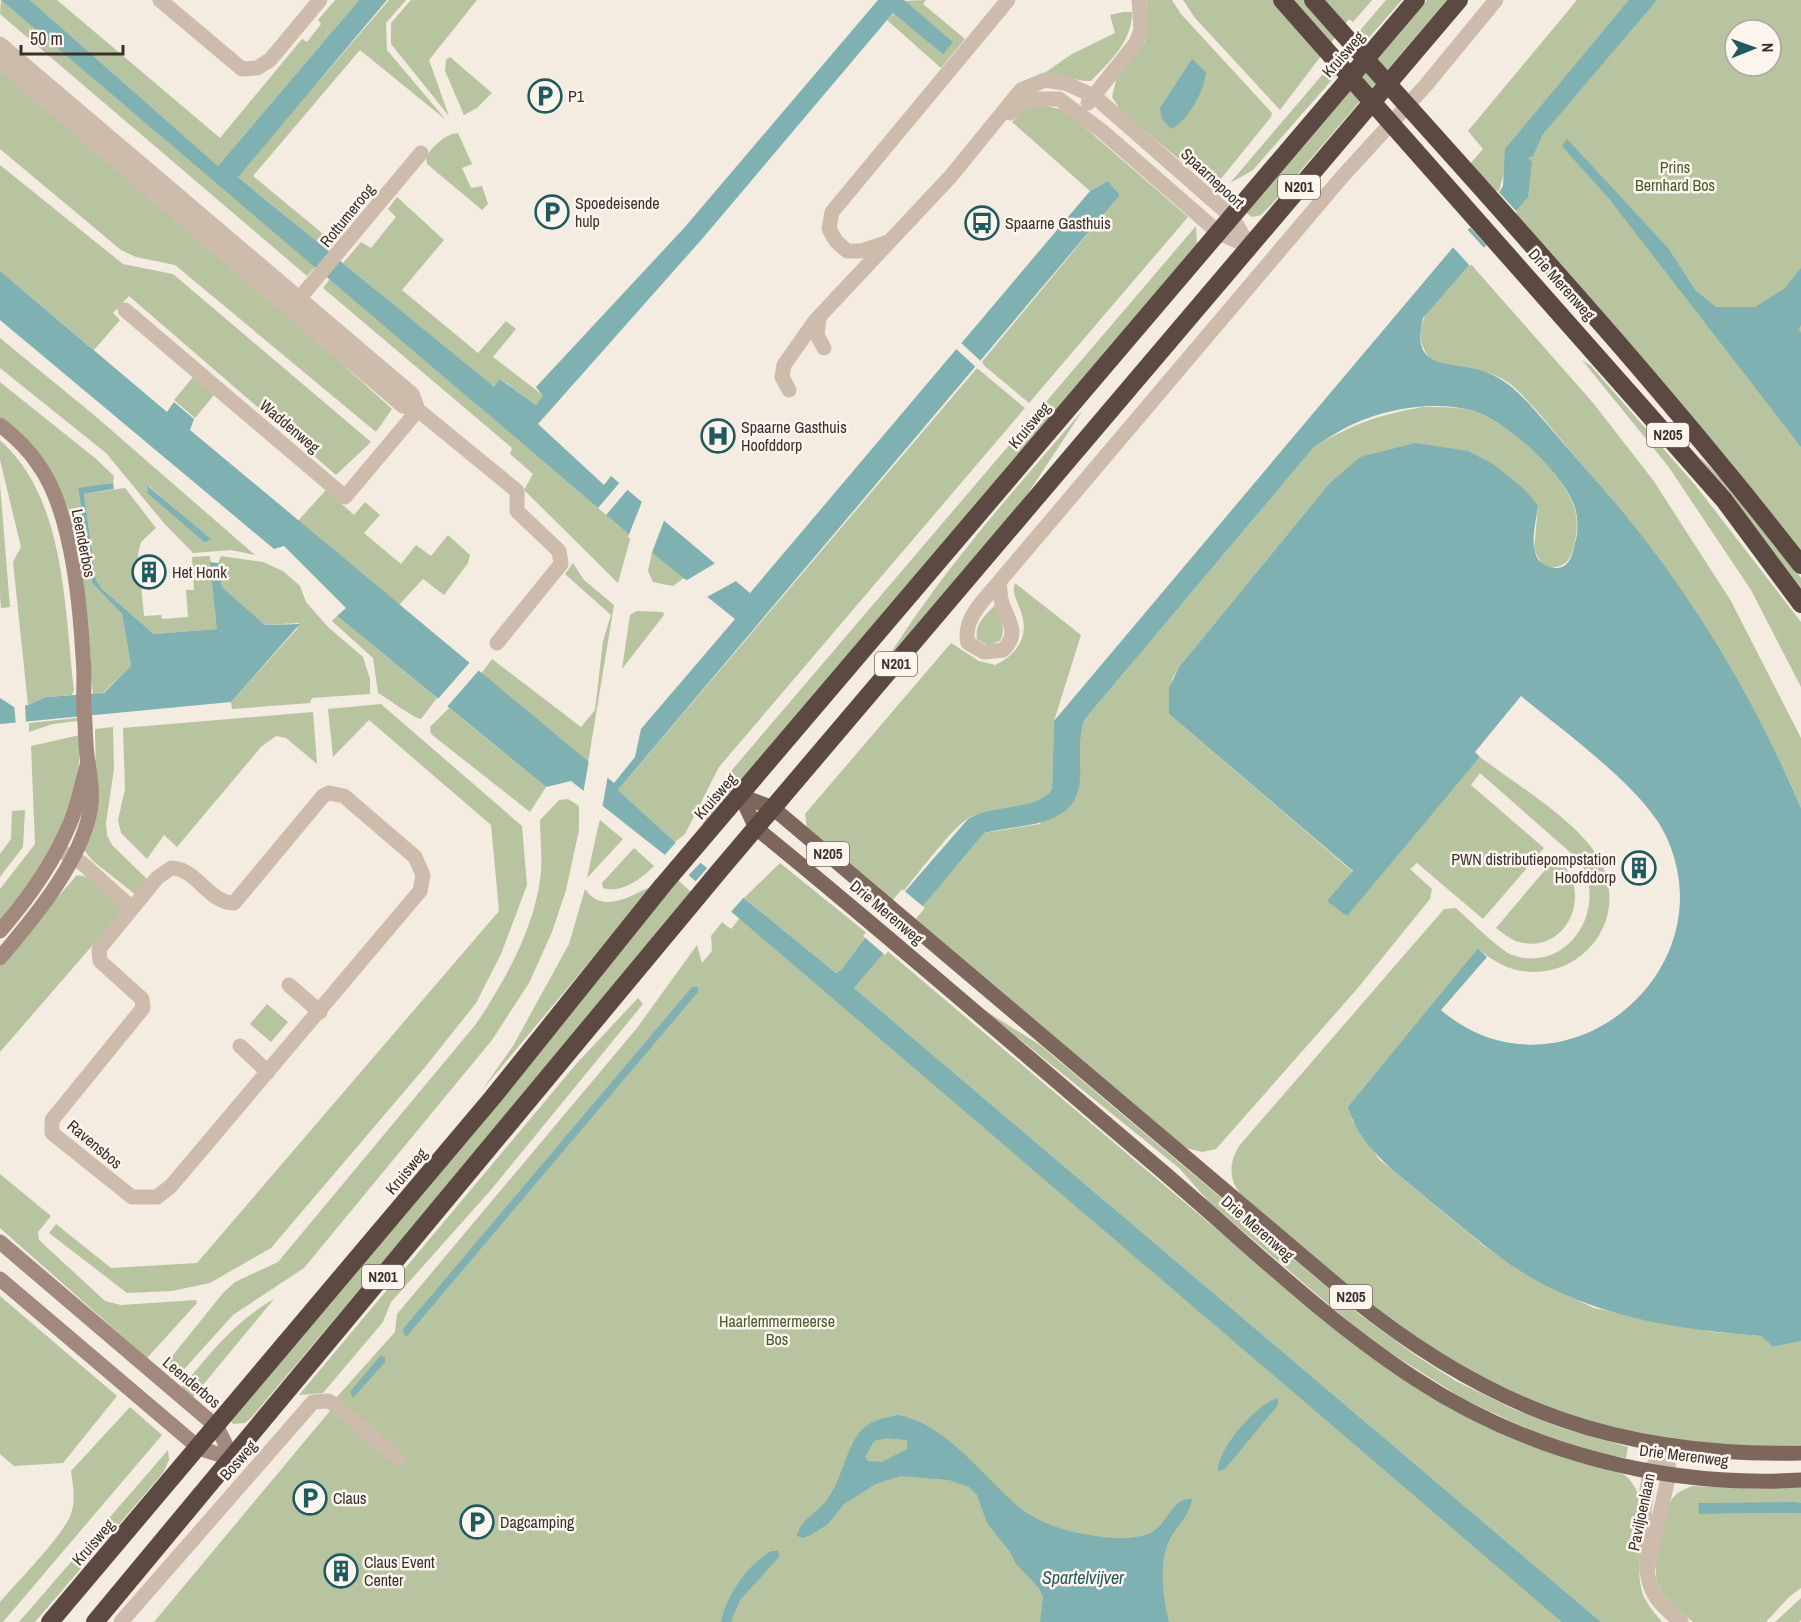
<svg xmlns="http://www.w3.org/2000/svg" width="1801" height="1622" font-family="'Archivo Narrow',sans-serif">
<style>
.green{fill:#b8c4a0;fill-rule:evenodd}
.water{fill:#7fb0b2;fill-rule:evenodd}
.pier{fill:#f4ebe1}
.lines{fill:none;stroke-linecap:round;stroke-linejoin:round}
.street{stroke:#cdbbac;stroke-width:15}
.secondary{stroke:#a18a7d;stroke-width:15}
.primary{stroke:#7d675c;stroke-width:15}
.highway{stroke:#5c4a42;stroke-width:18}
.labels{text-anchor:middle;stroke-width:5;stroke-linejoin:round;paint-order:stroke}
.shield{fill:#fbf5ee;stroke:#756b66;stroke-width:1.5}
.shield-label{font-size:15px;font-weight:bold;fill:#3b302b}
.street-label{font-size:16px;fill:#3b302b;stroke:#fbf5ee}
.poi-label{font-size:16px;fill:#3b302b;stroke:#fbf5ee;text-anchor:start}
.park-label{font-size:16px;fill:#4a5a2e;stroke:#fbf5ee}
.water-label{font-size:18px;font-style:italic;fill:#1f5a5e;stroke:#fbf5ee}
</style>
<rect width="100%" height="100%" fill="#f4ebe1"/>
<!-- green -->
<g class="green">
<path d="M1,0l315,266 -9,10 -307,-262z"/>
<path d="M30,0h27l163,138 82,-99 5,3 14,-18 -3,-4 17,-20h24l-141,166z"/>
<path d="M389,0h17l-20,23 1,27 59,70 -86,-70 -107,126 81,67 -6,8 -91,-75z"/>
<path d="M411,0h66l-48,60 20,56 -58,-72v-21z"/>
<path d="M926,0l-3,4 42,35 -24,29 -54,-48 7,-7 59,29 -49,-41z"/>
<path d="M1147,0h25l9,14 91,99 -1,4 -51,63 -17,-1 -82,-68 -9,-14 5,-21 28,-34z"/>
<path d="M1183,0h189l-19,22 -4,-3 -69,91 -85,-92z"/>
<path d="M1386,0h16l-149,170 -23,13z"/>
<path d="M1427,0h20l-175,204 -11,11 -9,2 -7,-5z"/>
<path d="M1577,0h224v555l-70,-92 -220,-249 15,-16 -22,-25 -6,21 -29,-29 14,-16 -15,-18zM1735,30h36v36h-36z"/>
<path d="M1123,12h9c0,30 -22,49 -41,69 -17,1 -31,-9 -48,-7l29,-20 43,-21 -5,-18z"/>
<path d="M450,57l42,36 -15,15 -13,7 -19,-44 1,-11z"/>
<path d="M0,70l288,245 104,94 -16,23 -201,-167 -39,-8 -15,-7 -121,-101z"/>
<path d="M1041,105l19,4 14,9 114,99 -159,186 -48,-40 139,-168 -12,-14 -18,10 -78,-69 12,-12z"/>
<path d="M458,133l14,31 -10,4 9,20 11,-2 6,18 -6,6 -55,-46 -1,-8c9,-11 17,-21 32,-23z"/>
<path d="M0,165l123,99 50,10 198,168 -35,33 -207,-179 -16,17 7,7 -26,30 -94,-79z"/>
<path d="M397,197l47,43 -42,50 76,63 28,-32 10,8 -23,28 51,39 -8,9 -35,-26 -7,9 -151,-125 18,-21 10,6 25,-31 -8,-8z"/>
<path d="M1196,226l1,18 -496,585 10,-29 15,-23z"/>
<path d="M1469,262l125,142 59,76 78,121 70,137v70c-54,-129 -132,-242 -222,-347 -21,-24 -40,-50 -63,-72 -24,-24 -55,-16 -80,-27 -5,-1 -10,-8 -12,-13 -16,-32 27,-65 45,-87z"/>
<path d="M330,279l301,257 -13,47 -94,-93 9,-16 -23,-20 2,-6 -189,-160z"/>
<path d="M0,338l94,77 161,140 -24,-5 -38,3 -30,-31 -57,-69 -106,-85zM149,486l61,53v1l-5,3 -58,-50z"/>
<path d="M1582,360l9,6 105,120 105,136v65l-50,-97 -83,-124z"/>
<path d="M977,368l48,40 -306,359 -34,67 -10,8 -57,-52z"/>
<path d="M193,377l21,18 -19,23 -21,-18z"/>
<path d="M0,382l95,76 19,18 -1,7 -35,6 14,94 30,31 9,52 -28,27 -10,1 -24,-184c-16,-33 -41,-69 -69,-93z"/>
<path d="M1422,407c18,0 38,-1 54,5 35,14 89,61 99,98 3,11 2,26 -1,36 -4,15 -8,20 -23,22l-9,-4 -8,-14 4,-44 -210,-21 -149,182 -7,12 -3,35 184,158 -7,44 134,-159c34,26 97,64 118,100 45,80 -53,155 -120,91l-129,159 3,13 27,39 105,87 53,35 57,27 118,24 50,4 11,11 28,-6v104c-86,6 -174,-6 -254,-37 -96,-37 -185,-105 -261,-173 -14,-14 -35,-27 -47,-43 -11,-15 -9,-31 0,-46l205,-237 12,-1c11,10 45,43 56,47 56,19 97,-46 68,-94l-100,-88 -9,12 73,63 -61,71 -66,-56 -7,6 22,20 -2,10 -73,90 -141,160 -14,3 -16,-4 -274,-230 72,-85 56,-9 39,-86 6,-19 229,-272c41,-24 61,-31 108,-40z"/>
<path d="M1083,410l-66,100 -139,164c57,-96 132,-179 205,-264z"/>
<path d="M0,440c66,59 64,167 74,250l-2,5 -26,2 -18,8 -15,-143 8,-15 -21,-87z"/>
<path d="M1697,454l44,45 55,72 5,7v18l-50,-73z"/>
<path d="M0,484l10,123 -9,1 -1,-12z"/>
<path d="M125,488l31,40 -15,14 -3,12 6,62 17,-1 1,4 26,-2 -2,-27h8l-2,-33 18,-1 8,73 -64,5 -52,-45 -6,-9 -12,-86z"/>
<path d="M326,490l28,25 11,-13 15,13 -16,18 37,31 15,-19 15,11 17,-21 22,20 -2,8 -24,32 -21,-16 -24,26 -101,-84z"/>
<path d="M652,552l32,26 -11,8 -20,-4 -5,-11z"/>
<path d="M221,556l42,6 20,9 17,15 6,16 22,25 35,30 7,22v15l-58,4 -2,5 -78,6 -1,-7 66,-73 2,-6 -34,2 -43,-38 -4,-24z"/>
<path d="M573,563l11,17 30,25 -26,158 -107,-89 11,-15 89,68 14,-17 8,-69 8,-26 -46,-41z"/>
<path d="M1015,583l66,52 -27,86 -2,68c-16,26 -60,15 -85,30 -16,10 -58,66 -73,84l-87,-75 -2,-14 146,-171 28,18 16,4c20,-9 34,-27 27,-50 -3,-12 -11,-20 -7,-32z"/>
<path d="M995,605c5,13 12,23 5,36l-12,4 -11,-6c-2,-16 8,-23 18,-34z"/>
<path d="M637,611l26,1 1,3 -42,54 8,-54z"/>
<path d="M337,616l100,82 -16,21c-6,0 -34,-21 -43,-26l-5,-35 -41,-37z"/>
<path d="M381,704l141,122 5,59 -26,69 -25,49 -50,63 -155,182 -61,35 -38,8 -45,2 -78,-60 7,-9 55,44 86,-5 302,-352 -8,-86 -122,-105 -36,37 -5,-48z"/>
<path d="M449,708l97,79 -16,25 -99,-78 -1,-7z"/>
<path d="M313,712l4,52 -31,-26 -10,-2 -15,11 -84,100 -13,-12 -17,24 -26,-26 -3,-13 7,-31 -2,-61z"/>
<path d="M77,718v3l-24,3 -24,8v-9z"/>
<path d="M113,727l1,42 -8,54 1,12 5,10 36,35 -12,15 -43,-34 -9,-11 12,-74 -1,-47z"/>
<path d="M80,735c3,73 -36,132 -80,186v-32l35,-45 -4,-98z"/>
<path d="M568,799l11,7v24l-13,60 -14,42 -23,51 -37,57 -188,228 -71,47 -55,61 -13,-11 58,-72 12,-11 43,-20 198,-238c28,-42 57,-93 64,-144 3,-19 0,-40 0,-60l19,-20z"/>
<path d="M25,810l-2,37 -23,30v-23l11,-15 1,-28z"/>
<path d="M600,820l23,19 -36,39 11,-51z"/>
<path d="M634,848l20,18c-12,12 -32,28 -51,22l-1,-5z"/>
<path d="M1556,857c42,36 8,101 -40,84 -7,-3 -14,-8 -20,-13z"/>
<path d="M780,863l88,71 -27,36 -5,3 -92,-75z"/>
<path d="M77,875l10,2 37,32 -124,143v-89z"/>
<path d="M677,879l16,15 -442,524 -6,5 -12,1 -4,-5z"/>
<path d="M654,885l-172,205 31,-44 56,-102 16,-55c18,26 45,7 69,-4z"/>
<path d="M742,915l828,707h-1416l185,-222 -3,-2 59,-66 2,-18 240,-286 60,-83 5,18 10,-12 -1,-15 11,-14 9,7z"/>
<path d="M885,949l337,285 148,121 87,57 70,33 98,30c33,29 5,82 18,120 4,9 13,20 19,27h-61l-747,-634z"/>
<path d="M638,998l5,6 -153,187 -99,111 -8,20 -60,71 -24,2 278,-332z"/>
<path d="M267,1004l21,18 -17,20 -21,-18z"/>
<path d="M981,1008l59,37 319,269 56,41 41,26 55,27 48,19 69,20 -2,11 -29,-5 -62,-21 -70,-32 -95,-60 -160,-137 -31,-35z"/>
<path d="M0,1174l51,42 -13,16 1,8 66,61 16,4 75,-5 1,3 -50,55 -147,-130z"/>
<path d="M0,1296l117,100 -54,67 -49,3 -14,-12z"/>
<path d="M274,1299l-81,98 -11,-10c27,-32 54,-67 92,-88z"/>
<path d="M130,1407l32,28 -159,187h-3v-20c17,-20 63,-66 71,-88 5,-14 2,-29 0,-43z"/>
<path d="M168,1450l1,10 -6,13 -128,149h-16z"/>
<path d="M1692,1486l64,3 45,-3v17h-103l2,11 101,-1v75l-12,9 -23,25h-73c-13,-11 -28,-21 -35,-37 -7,-19 4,-64 12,-82 4,-10 13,-13 22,-17z"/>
<path d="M1801,1598v22l-2,2h-24z"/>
</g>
<!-- water -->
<g class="water">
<path d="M1,0h29l188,166 141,-166h28l-149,177 256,210 6,-8 36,26 7,-9 -7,-9 149,-160 193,-227h26l49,42 -10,12 -50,-41 -191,226 -164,185 66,61 7,-9 139,117 340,-402 18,-10 12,14 -502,595 57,52 161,131 5,-3 27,-36 100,-115c24,-16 70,-7 84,-30l2,-68 444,-527 5,-8 2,-37 124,-149h28l-114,134 -10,22 -5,2 4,4 -4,35 -105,121c-14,57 31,41 65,55 25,10 40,30 58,50 26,31 54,61 80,93 71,87 131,188 175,292v533l-28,6 -12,-11c-78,-6 -154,-17 -224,-55 -41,-23 -76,-55 -113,-85 -30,-25 -65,-50 -76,-89l130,-159 9,9 -46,53c118,101 291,-37 224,-176 -23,-47 -102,-103 -144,-138l-46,56 5,5 -133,159 -20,-15 26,-30 -184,-157v-26l10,-21 149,-182 32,-28 55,-14 53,8 25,13 32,26 13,16c-2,18 -12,49 7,59 5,3 12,4 17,2 9,-4 11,-15 13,-24 3,-8 3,-22 1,-31 -7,-35 -69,-90 -102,-101 -36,-11 -87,-3 -121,13 -13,6 -26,15 -39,23l-229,272c-8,20 -4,39 -5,60 -3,51 -60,44 -96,54l-130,155 747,634h-39l-897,-767 -94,-74 -25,6 -209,-171 9,-8 -62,-62 -10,3 -274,-229v-49l167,141 7,-10 20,17 -4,11 424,353 21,-26 6,-28 94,-110 -104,-83z"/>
<path d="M1192,59l14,13c-1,18 -18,49 -35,57l-9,-10 -2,-11z"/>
<path d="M1567,139l101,109 28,43 20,16h39l29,-18 17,-21v57l-2,4 2,4v114l-191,-247 -48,-54z"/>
<path d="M113,483l1,6 -30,5 12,86 6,9 52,45 63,-5 -7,-67 8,1 4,24 43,38 35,-1 -69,78 -231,22v-26l14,9 14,-2 18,-8 58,-4 27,-27 -9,-52 -30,-31 -14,-95z"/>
<path d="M148,486l63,53 -6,4 -58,-50z"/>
<path d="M692,987h6v5l-291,344 -3,-1 -1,-6z"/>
<path d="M380,1356l5,1v5l-32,36 -3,-6z"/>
<path d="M1278,1398v7l-53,64 -7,2c-2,-21 40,-69 60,-73z"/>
<path d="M897,1415c46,6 89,64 123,93 18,14 41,22 64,26 19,4 44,7 64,0 20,-7 21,-36 44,-35 -3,18 -14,25 -22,40 -12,22 -7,60 -1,83h-129l3,-25 -4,-9 -23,-24 -6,-12 -23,-29 -10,-28 -8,-8 -20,-7 -48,-4 -25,8 -32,20 -16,20 -17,11 -8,3 -6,-2c2,-15 21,-24 30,-36 15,-21 18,-48 32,-67 9,-12 25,-15 38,-18zM886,1438l21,2v9l-25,13 -14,-1 -3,-4 9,-16z"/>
<path d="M1794,1502l7,1v10l-102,1 -1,-11z"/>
<path d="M771,1551h7l1,6 -39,43 -9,22h-10c6,-28 26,-56 50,-71z"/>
</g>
<!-- pier -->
<g class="pier">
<path d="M1497,190l20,22 -30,34 -19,-21z"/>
<path d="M1466,228l19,21 -15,17 -19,-21z"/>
<path d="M959,341l25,23 -5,6 -25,-23z"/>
<path d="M621,481l8,7 -23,27 -8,-7z"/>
<path d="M643,499l22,19 -14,37 -23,-18z"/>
<path d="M717,562l21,18 -33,18 -21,-16z"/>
<path d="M471,661l9,8 -34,39 -9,-8z"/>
<path d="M25,702l1,24h-10l-2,-23z"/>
<path d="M589,760l19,15 -6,34 -19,-15z"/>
<path d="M678,840l25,20 -16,17 -24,-20z"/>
<path d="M709,866l37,29 -16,18 -36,-30z"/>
<path d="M902,889l23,19 -40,47 -22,-19z"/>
</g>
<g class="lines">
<!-- street -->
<g class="street">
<path d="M160,0l82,69 15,-1 13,-8 50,-60"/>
<path d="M0,44l412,350 6,16"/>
<path d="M0,62l403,344 15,4 99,81v20l42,40 2,13 -64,79"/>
<path d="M1088,103l48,-60 5,-13 -2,-30"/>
<path d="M1010,113l12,-9 17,-5h20l43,32 117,102 30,13"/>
<path d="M885,243l-24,8h-14l-11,-10 -7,-12 3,-17 176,-212"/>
<path d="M293,306l128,-153"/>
<path d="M125,310l220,187 73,-87"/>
<path d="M819,317l-2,18 7,13"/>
<path d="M789,390l-7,-13 2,-12 31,-44 136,-145 70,-86 24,-10 20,3 29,13 138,121 17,29"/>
<path d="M999,582c1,8 1,17 4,24 7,18 16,28 0,44l-19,2 -16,-9c-6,-24 17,-44 31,-61l342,-404 85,-93 70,-85"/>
<path d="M329,793l15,3 71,61 8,18 -3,16 -249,295 -14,11h-25l-80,-64v-13l91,-112 -1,-9 -42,-38 -1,-12 58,-71 14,-10c26,0 37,35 63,35l89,-107z"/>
<path d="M57,849l25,14 50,45"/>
<path d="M289,985l31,27"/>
<path d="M240,1046l28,26"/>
<path d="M1667,1446l2,28 -22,97 -3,-61 6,-39z"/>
<path d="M1647,1571c3,25 15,35 34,51"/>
<path d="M121,1622l192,-220 15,-1 6,3 64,55"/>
</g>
<!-- secondary -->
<g class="secondary">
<path d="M0,425c14,11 28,24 38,39 33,45 42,138 45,193 2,18 0,37 1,55 2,16 1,34 4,50 3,21 6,37 0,58 -13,49 -56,100 -88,138"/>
<path d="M0,931c28,-32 55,-71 71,-110 8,-19 11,-39 17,-59"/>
<path d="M0,1242l217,185 16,32"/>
<path d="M0,1279l199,169 34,11"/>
</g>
<!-- primary -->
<g class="primary">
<path d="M741,796l15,32c133,108 262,221 393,332 87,73 170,156 265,218 114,75 251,110 387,102"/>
<path d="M741,796l32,12 579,490c140,113 269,159 449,155"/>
</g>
<!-- highway -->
<g class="highway">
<path d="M1282,0l442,500 77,104"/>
<path d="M1313,0c165,186 335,368 488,565"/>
<path d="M50,1622l443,-525 170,-212 753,-885"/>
<path d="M95,1622l625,-752 739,-870"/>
</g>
</g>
<!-- icons -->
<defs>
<symbol id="parking-ring" viewBox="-11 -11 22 22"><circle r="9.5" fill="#fbf5ee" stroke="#1f5a5e" stroke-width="1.5"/><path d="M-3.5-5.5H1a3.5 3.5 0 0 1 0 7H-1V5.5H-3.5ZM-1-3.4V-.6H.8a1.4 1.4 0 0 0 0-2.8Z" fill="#1f5a5e"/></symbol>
<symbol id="bus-ring" viewBox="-11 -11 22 22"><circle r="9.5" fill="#fbf5ee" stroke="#1f5a5e" stroke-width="1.5"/><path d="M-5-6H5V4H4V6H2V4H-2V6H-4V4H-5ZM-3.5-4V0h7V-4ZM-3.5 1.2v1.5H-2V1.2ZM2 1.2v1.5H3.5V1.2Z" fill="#1f5a5e"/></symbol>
<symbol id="hospital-ring" viewBox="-11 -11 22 22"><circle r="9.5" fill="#fbf5ee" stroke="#1f5a5e" stroke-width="1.5"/><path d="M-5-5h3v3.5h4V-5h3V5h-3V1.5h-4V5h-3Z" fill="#1f5a5e"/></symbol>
<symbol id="building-ring" viewBox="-11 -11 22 22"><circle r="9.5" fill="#fbf5ee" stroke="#1f5a5e" stroke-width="1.5"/><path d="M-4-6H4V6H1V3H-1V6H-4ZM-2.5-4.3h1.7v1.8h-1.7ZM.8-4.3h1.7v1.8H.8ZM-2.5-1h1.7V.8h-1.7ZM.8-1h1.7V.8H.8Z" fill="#1f5a5e"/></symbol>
</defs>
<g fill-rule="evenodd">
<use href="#parking-ring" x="526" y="77" width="38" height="38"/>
<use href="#parking-ring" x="533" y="193" width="38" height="38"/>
<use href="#bus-ring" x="963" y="204" width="38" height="38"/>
<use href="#hospital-ring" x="699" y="417" width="38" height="38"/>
<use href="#building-ring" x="130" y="553" width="38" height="38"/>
<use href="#building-ring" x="1620" y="849" width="38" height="38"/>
<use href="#parking-ring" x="291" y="1479" width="38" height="38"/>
<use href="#parking-ring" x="458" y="1503" width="38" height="38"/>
<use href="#building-ring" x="322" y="1552" width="38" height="38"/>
</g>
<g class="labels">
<!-- shield labels -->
<g class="shield">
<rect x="1278" y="175" width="42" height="24" rx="4.5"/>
<rect x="1647" y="423" width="42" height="24" rx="4.5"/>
<rect x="875" y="652" width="42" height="24" rx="4.5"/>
<rect x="807" y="842" width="42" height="24" rx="4.5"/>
<rect x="362" y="1265" width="42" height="24" rx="4.5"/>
<rect x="1330" y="1285" width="42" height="24" rx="4.5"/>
</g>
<g class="shield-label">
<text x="1299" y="192">N201</text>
<text x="1668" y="440">N205</text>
<text x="896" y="669">N201</text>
<text x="828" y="859">N205</text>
<text x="383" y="1282">N201</text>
<text x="1351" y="1302">N205</text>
</g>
<!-- street labels -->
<g class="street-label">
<text transform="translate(1343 54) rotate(-49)" y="6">Kruisweg</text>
<text transform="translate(1213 178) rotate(43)" y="6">Spaarnepoort</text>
<text transform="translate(347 215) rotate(-51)" y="6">Rottumeroog</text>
<text transform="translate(1562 284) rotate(48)" y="6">Drie Merenweg</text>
<text transform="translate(1029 425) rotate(-50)" y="6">Kruisweg</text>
<text transform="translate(290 426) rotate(40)" y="6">Waddenweg</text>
<text transform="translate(84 543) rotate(79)" y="6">Leenderbos</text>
<text transform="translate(715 796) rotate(-49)" y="6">Kruisweg</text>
<text transform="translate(887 912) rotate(40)" y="6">Drie Merenweg</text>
<text transform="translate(95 1144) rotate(40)" y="6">Ravensbos</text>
<text transform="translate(406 1171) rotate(-50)" y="6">Kruisweg</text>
<text transform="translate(1258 1228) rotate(41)" y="6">Drie Merenweg</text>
<text transform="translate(192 1382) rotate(40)" y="6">Leenderbos</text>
<text transform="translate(1684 1455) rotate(7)" y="6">Drie Merenweg</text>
<text transform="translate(238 1460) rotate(-49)" y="6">Bosweg</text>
<text transform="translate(1641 1512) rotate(-78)" y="6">Paviljoenlaan</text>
<text transform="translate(93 1542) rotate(-49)" y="6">Kruisweg</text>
</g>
<!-- poi labels -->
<g class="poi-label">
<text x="568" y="102">P1</text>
<text x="575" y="209">Spoedeisende<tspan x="575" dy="18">hulp</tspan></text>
<text x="1005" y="229">Spaarne Gasthuis</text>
<text x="741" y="433">Spaarne Gasthuis<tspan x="741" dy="18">Hoofddorp</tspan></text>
<text x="172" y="578">Het Honk</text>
<text x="1616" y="865" text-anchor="end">PWN distributiepompstation<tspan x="1616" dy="18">Hoofddorp</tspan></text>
<text x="333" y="1504">Claus</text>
<text x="500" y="1528">Dagcamping</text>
<text x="364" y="1568">Claus Event<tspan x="364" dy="18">Center</tspan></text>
</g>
<!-- park labels -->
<g class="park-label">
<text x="1675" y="173">Prins<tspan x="1675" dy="18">Bernhard Bos</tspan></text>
<text x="777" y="1327">Haarlemmermeerse<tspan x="777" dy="18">Bos</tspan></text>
</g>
<!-- water labels -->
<g class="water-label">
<text x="1083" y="1584">Spartelvijver</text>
</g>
</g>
<!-- north arrow -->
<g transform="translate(1753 48) rotate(89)"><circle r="28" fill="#fbf5ee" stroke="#aea6a0" stroke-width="1.5"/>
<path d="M0-4.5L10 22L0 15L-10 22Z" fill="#1f5a5e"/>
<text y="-9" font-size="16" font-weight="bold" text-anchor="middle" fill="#3b302b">N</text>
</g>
<!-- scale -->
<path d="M21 45v9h102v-9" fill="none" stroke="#3b302b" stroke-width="3"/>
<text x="30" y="45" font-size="18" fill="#3b302b" stroke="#fbf5ee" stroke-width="4.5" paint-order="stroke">50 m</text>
</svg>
